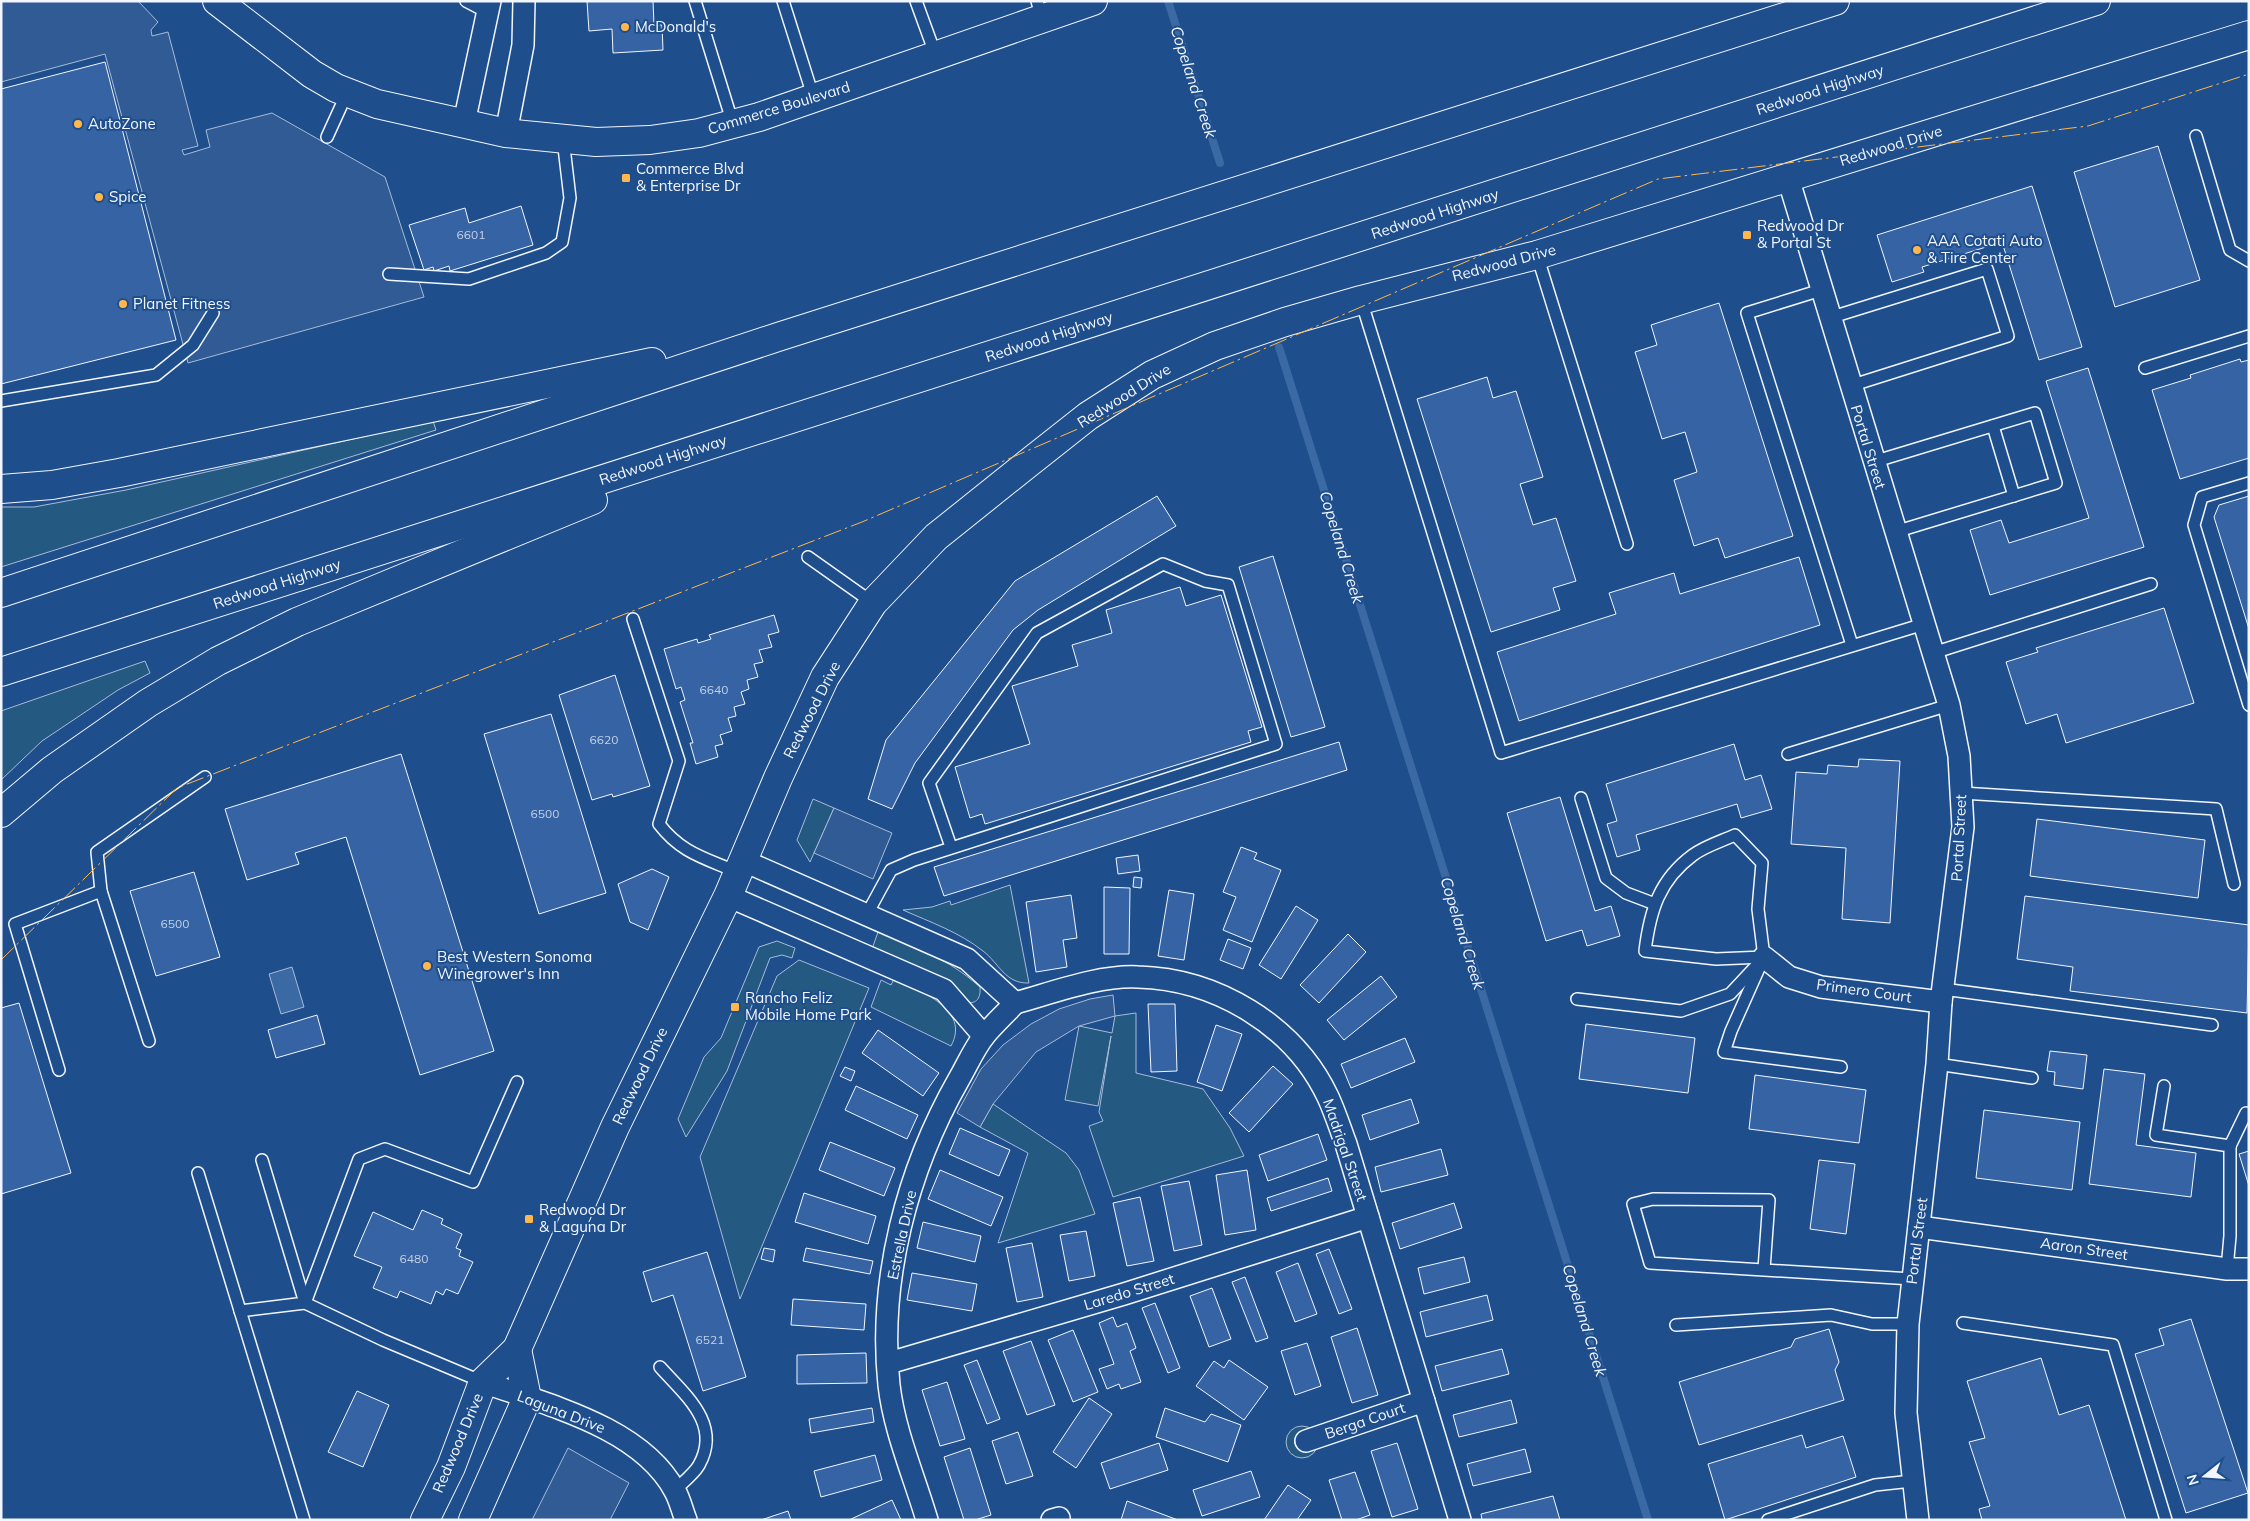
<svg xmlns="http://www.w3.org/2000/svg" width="2250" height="1521" font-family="Mulish,sans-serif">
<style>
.green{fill:#245a82;stroke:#a8bbd7}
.parking{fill:#305b95;stroke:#a8bbd7}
.water{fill:#3b69a3;stroke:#a8bbd7}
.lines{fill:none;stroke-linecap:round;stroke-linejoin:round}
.stream{stroke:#3b69a3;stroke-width:8}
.building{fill:#3563a3;stroke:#f2f6ff}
.service-casing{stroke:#f2f6ff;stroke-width:14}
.minor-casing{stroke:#f2f6ff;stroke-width:24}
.tertiary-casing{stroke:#f2f6ff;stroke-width:30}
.secondary-casing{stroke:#f2f6ff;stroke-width:30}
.motorway-casing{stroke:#f2f6ff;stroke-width:30}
.service{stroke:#1f4e8c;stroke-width:11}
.minor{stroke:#1f4e8c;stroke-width:21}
.tertiary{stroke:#1f4e8c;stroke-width:28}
.secondary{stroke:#1f4e8c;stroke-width:28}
.motorway{stroke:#1f4e8c;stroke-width:28}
.power{stroke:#ffb74d;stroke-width:1;stroke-dasharray:18 4 2.5 4;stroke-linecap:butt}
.poi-dot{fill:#ffb74d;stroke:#1f4e8c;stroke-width:2}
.labels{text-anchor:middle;stroke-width:4;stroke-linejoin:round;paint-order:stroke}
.number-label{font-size:12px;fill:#c3d1e8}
.poi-label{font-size:15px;fill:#f2f6ff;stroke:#1f4e8c;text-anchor:start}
.street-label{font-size:15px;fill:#f2f6ff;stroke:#1f4e8c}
.water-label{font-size:16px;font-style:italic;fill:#f2f6ff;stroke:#1f4e8c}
</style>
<rect width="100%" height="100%" fill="#1f4e8c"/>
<!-- green -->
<g class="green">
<path d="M433,421l3,9 -435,137v-60h33l92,-17z"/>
<path d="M145,661l5,12 -32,17 -76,51 -41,39v-69z"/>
<path d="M813,799l21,9 -24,54 -13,-22z"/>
<path d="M1010,885l19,98c-24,1 -30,-20 -46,-32 -24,-19 -53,-29 -80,-41l29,-3 18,-6 1,4z"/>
<path d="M878,932c40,16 69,26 102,55 1,10 -3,18 -14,15l-94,-53z"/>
<path d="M777,941l18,7 -3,10 -10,-3 -12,3 -43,113 -41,66 -8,-18 26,-62 17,-19 38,-91z"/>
<path d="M799,960l70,28 -129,311 -40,-142 77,-181z"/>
<path d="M894,979c26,12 77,30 57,67l-80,-39 10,-27 10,5z"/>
<path d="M1136,1013v60l67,16 27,39 14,28 -131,41 -24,-71 14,-5 -4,-9 12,-76 -13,70 -33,-6 14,-74 33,7 3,-17z"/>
<path d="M993,1104l73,49 13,17 16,44 -97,29 30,-90 -48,-26z"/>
<circle cx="1302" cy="1442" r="16"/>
</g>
<!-- parking -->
<g class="parking">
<path d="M1,1h137l20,21 -7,8 1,6 16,-4 30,114 -16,4 2,5 26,-8 -4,-17 66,-17 113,64 39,120 -236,66 -83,-309 -104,28z"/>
<path d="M834,808l58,25 -19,46 -59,-26z"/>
<path d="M1113,995l2,21 -36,10 -43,26 -43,52 -13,23 -23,-14 24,-44 22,-24 28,-21 28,-15 31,-10z"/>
<path d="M568,1448l61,35 -19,37h-78z"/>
</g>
<!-- water -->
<path class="water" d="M292,967l12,40 -23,7 -12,-40z"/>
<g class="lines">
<!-- stream -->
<g class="stream">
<path d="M1168,1l52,162"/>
<path d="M1279,347l369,1173"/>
</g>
</g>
<!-- building -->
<g class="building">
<path d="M587,1h66l1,24h8l1,25 -50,3 -1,-24 -23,2z"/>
<path d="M105,62l71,278 -175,44v-295z"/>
<path d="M2158,146l42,134 -85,27 -41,-135z"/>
<path d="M2032,186l50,161 -43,13 -37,-118 -80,25 2,5 -32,10 -15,-47z"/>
<path d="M521,206l12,39 -83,26 -1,-5 -15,5 -1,-4 -9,3 -15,-45 56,-17 4,15z"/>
<path d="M1719,303l74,233 -68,22 -7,-20 -24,8 -20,-66 23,-8 -12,-40 -23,7 -27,-87 22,-7 -6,-20z"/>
<path d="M2240,359l1,3 8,-2v98l-69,21 -28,-89 39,-12 -1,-3z"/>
<path d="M2088,368l56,179 -154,48 -20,-65 31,-10 8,23 80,-25 -43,-137z"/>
<path d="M1487,377l6,21 23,-7 27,86 -23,7 13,41 23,-7 20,63 -23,7 7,22 -69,22 -74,-233z"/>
<path d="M1157,496l19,30 -138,84 -25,20 -98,133 -23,46 -24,-10 18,-59 129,-159z"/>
<path d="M2249,496v133l-35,-112 5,-12z"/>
<path d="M1273,556l52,171 -34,10 -52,-170z"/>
<path d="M1799,557l21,68 -301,96 -22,-69 119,-38 -7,-21 65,-20 6,21z"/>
<path d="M1180,587l6,19 35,-11 41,132 -14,4 3,11 -266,82 -3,-10 -12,4 -15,-51 75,-23 -18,-58 66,-20 -6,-21 40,-12 -6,-23z"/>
<path d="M2164,608l30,95 -128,40 -9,-29 -31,10 -20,-62 32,-10 -2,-4z"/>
<path d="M774,615l5,17 -11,3 4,12 -13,3 4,12 -9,2 4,13 -11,3 2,9 -8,3 4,12 -11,3 2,9 -8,2 4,13 -12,4 3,9 -8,2 3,11 -22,7 -6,-21h3l-13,-41 5,-2 -4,-13 -5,2 -12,-40 33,-10 1,4 13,-4 -2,-4z"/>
<path d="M615,675l35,111 -37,11 -1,-3 -20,6 -33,-105z"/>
<path d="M551,714l55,179 -67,21 -55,-180z"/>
<path d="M1339,742l8,28 -403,126 -10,-29z"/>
<path d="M1734,744l11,36 16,-5 11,34 -31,9 -4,-14 -101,31 4,15 -23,7 -10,-33 10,-3 -11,-37z"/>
<path d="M401,754l93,297 -74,24 -74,-238 -51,16 4,11 -52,16 -22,-71z"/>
<path d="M1859,759l41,2 -10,162 -48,-4 4,-71 -55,-4 5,-72 31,2 1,-9 30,2z"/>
<path d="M1560,797l35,114 16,-5 9,30 -33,10 -5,-16 -36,11 -39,-128z"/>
<path d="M2037,819l168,21 -7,58 -168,-22z"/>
<path d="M1241,847l16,6 -3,6 27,11 -29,72 -29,-12 13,-33 -13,-5z"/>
<path d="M1138,855l2,16 -22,3 -2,-16z"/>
<path d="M652,869l17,8 -21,53 -18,-8 -12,-38z"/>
<path d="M194,872l26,85 -64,19 -26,-85z"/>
<path d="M1134,877l8,1 -1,10 -8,-1z"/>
<path d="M1104,887l26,1 -1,66h-25z"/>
<path d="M1169,890l25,4 -10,66 -26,-4z"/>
<path d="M1071,895l6,43 -14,2 4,27 -31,5 -10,-70z"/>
<path d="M2025,896l224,29 -2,88 -177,-22 3,-24 -56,-8z"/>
<path d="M1296,906l22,14 -37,59 -22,-14z"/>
<path d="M1348,934l18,18 -47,51 -19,-18z"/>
<path d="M1228,939l23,9 -8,21 -23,-9z"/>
<path d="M1381,976l16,21 -53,43 -17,-20z"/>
<path d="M19,1003l52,170 -70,21v-186z"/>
<path d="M1148,1004h27l2,67 -26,1z"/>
<path d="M317,1015l8,29 -49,14 -8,-28z"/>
<path d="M1586,1024l109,14 -7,55 -109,-14z"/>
<path d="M1216,1025l26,9 -20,57 -25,-9z"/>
<path d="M878,1030l61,43 -16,23 -61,-43z"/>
<path d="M1405,1038l10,24 -64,26 -10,-24z"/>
<path d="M2050,1051l37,4 -4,34 -29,-4 1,-13 -8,-1z"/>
<path d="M1273,1066l20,18 -44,48 -20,-19z"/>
<path d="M845,1067l10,4 -4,10 -11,-5z"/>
<path d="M2104,1069l41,5 -9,71 60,8 -5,44 -102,-13z"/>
<path d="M1755,1075l111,15 -7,53 -110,-14z"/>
<path d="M856,1086l62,29 -11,24 -62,-29z"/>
<path d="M1411,1099l8,24 -49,17 -8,-25z"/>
<path d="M1984,1110l96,12 -8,68 -96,-12z"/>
<path d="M960,1128l50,22 -11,26 -50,-22z"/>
<path d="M1318,1134l9,26 -59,21 -9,-26z"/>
<path d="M830,1142l65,26 -11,28 -65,-26z"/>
<path d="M1441,1149l7,26 -67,17 -6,-25z"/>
<path d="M2249,1151v35l-10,-32z"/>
<path d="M1819,1160l36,4 -9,70 -36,-5z"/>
<path d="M940,1170l63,27 -12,29 -63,-27z"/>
<path d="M1247,1170l9,60 -31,5 -9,-60z"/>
<path d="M1328,1178l4,13 -61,20 -4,-13z"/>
<path d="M1189,1181l13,64 -28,6 -13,-65z"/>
<path d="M804,1193l72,23 -8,28 -73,-22z"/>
<path d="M1140,1197l14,64 -27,5 -14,-63z"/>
<path d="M1454,1203l8,25 -62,21 -8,-26z"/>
<path d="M422,1210l21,9 -2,5 21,10 -6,14 5,2 -2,6 14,6 -15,32 -12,-5 -3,6 -7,-4 -5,13 -31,-13 -3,7 -24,-10 9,-21 -28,-11 19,-44 40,18z"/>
<path d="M923,1222l58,14 -6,26 -58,-14z"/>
<path d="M1086,1231l9,45 -26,5 -9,-46z"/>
<path d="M1032,1243l11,54 -26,5 -11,-54z"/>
<path d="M764,1248l11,2 -2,12 -12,-3z"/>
<path d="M806,1248l67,13 -3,13 -67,-13z"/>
<path d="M1329,1249l23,60 -13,5 -23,-60z"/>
<path d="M707,1252l39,125 -43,14 -30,-96 -21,7 -9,-30z"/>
<path d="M1464,1257l6,25 -46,12 -6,-26z"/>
<path d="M1298,1263l19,51 -22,8 -19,-50z"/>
<path d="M912,1273l65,11 -5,27 -65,-11z"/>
<path d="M1245,1277l23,61 -12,4 -24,-60z"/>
<path d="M1212,1288l19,51 -22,8 -19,-51z"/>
<path d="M1487,1295l6,25 -67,17 -6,-25z"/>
<path d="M793,1299l73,5 -2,26 -73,-5z"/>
<path d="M1155,1303l25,65 -12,5 -26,-65z"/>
<path d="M1113,1317l4,10 10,-4 9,25 -6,3 11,31 -20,7 -2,-5 -12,5 -8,-20 15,-5 -15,-41z"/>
<path d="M2191,1319l57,174 -62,20 -51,-159 29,-9 -5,-16z"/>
<path d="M1357,1328l21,67 -26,8 -21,-66z"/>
<path d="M1829,1329l10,33 -4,8 9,30 -145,45 -20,-63 112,-35 4,-8z"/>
<path d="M1073,1330l25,62 -25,10 -25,-62z"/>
<path d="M1031,1341l24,64 -28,10 -24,-64z"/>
<path d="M1307,1343l14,43 -26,9 -14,-44z"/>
<path d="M1502,1349l7,25 -67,17 -7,-25z"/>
<path d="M866,1353l1,30 -70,1v-29z"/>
<path d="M2041,1358l18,57 30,-10 37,115h-144l-3,-11 11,-3 -21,-64 16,-4 -18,-57z"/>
<path d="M977,1360l23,59 -13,5 -23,-59z"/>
<path d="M1229,1360l39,27 -24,33 -48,-34 18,-25 10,7z"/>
<path d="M947,1382l18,57 -25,7 -18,-56z"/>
<path d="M357,1391l32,14 -26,62 -35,-15z"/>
<path d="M1089,1398l23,16 -36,54 -23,-16z"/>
<path d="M1511,1400l6,23 -58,14 -6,-22z"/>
<path d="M872,1408l2,14 -63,11 -2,-14z"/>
<path d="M1165,1408l40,14 6,-8 30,11 -13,37 -72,-25z"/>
<path d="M1018,1432l15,44 -27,8 -14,-43z"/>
<path d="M1802,1435l4,13 37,-12 13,41 -131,43 -17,-56z"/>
<path d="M1159,1443l9,27 -58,19 -9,-26z"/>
<path d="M1397,1443l21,66 -26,8 -21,-66z"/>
<path d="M970,1448l21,67 -16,5h-11l-20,-63z"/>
<path d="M1525,1449l6,23 -58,14 -6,-22z"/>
<path d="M875,1455l7,25 -61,17 -7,-26z"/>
<path d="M1251,1471l9,26 -58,19 -9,-26z"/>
<path d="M1355,1472l15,43 -14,5h-14l-13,-40z"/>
<path d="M1288,1485l23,15 -14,20h-33z"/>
<path d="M1553,1496l7,24h-78l-1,-6z"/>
<path d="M892,1500l9,20h-52z"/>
<path d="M1127,1501l51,19h-57z"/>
<path d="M788,1511l3,9h-30z"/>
</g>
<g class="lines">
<defs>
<g id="service">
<path d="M466,1l23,12"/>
<path d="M695,1l38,123"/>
<path d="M783,1l31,98"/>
<path d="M916,1l20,55"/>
<path d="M1037,1l5,18"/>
<path d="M2196,136l34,114 19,11"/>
<path d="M327,137l20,-44"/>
<path d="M1537,255l90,289"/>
<path d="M389,274l80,5 77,-26 16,-11 8,-44 -7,-59"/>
<path d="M1821,290l-74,23 105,332"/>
<path d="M1361,300l140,453 423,-129"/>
<path d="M1829,318l158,-49 21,67 -158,50"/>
<path d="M2145,368l104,-32"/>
<path d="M1,401l155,-26 37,-30 20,-32"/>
<path d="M1993,426l21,70"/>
<path d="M1873,462l162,-49 21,70 -161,49"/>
<path d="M2249,483l-47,14 -8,28 55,180"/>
<path d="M808,557l65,46"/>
<path d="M633,619l46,142 -20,63c22,29 46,34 78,48"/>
<path d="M1933,653l218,-69"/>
<path d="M1788,754l161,-49"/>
<path d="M1962,793l254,16 18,75"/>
<path d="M1581,798l25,80 20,15 29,11"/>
<path d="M1735,835l27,28 -4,46 6,48 -48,2 -71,-8c5,-40 14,-71 48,-96 12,-9 29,-14 42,-20z"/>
<path d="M101,891l48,150"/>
<path d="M867,914l24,-44 23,-10 362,-116 -48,-159 -23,-4 -42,-17 -126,69 -108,150 22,64"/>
<path d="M1764,957l-33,74 -7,21 117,15"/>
<path d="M1943,989l269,36"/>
<path d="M1577,999l104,12 49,-17 28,-30"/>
<path d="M1937,1064l95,14"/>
<path d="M59,1070l-44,-146 86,-33 -4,-39 108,-75"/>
<path d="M2164,1086l-8,49 74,11v90l-3,33"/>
<path d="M2230,1146l16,-33"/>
<path d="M198,1173l106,347"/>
<path d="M1764,1269l5,-69 -116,-1 -20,5 17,59 262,16"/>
<path d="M240,1311l65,-8 -43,-143"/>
<path d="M1963,1323l150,22 53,175"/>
<path d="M1676,1325l155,-10 41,9h36"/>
<path d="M660,1367c25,28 62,57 39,98 -5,9 -17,18 -24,25"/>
<path d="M483,1382l-100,-42 -78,-37 54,-144 26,-10 88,33 44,-100"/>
<path d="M1768,1520l107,-35 37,-4"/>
</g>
<g id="minor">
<path d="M464,123l26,-122"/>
<path d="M506,133l17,-88 1,-44"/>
<path d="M1788,178l161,527 10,51 4,71 -22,175 -4,62 -29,260 -2,89 12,107"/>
<path d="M742,860l225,99 48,44"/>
<path d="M728,896l216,94 40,46"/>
<path d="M1764,957l25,20 32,10 120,15"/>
<path d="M1015,1003c37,-10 84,-28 123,-26 78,2 156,48 190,120 7,15 12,31 18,47l114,376"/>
<path d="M1919,1227l308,42h22"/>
<path d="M889,1363l235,-69 244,-77"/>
<path d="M483,1382c64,23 158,45 192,109 5,9 7,19 11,29"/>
<path d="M1306,1441l118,-40"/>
<path d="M927,1520c-13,-44 -33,-90 -38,-135 -11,-105 18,-215 70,-306 8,-14 15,-30 25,-43 9,-11 21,-22 31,-33"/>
<path d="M1052,1520l7,-2"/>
</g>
<path id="tertiary" d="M217,1l95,73 24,14 41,16 129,29 90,9 54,-2 49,-7 60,-16 334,-116"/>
<g id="secondary">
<path d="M425,1520l26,-53 32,-85 34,-33 98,-222 113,-231 50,-118 47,-101 48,-74 63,-66 90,-72 62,-49 64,-41 63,-29 70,-24 76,-22 176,-45 712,-220"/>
<path d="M473,1520l54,-122 -10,-49"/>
</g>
<g id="motorway">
<path d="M1,489l51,-4 67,-12 533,-111"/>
<path d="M1,593l780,-257 1054,-335"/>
<path d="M1,672l2095,-671"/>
<path d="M1,813l51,-43 96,-67 70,-42 79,-39 296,-122"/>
</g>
</defs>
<!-- service casing -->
<use href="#service" class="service-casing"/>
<!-- minor casing -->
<use href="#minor" class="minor-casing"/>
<!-- tertiary casing -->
<use href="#tertiary" class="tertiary-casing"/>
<!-- secondary casing -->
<use href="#secondary" class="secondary-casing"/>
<!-- motorway casing -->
<use href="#motorway" class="motorway-casing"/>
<!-- service -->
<use href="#service" class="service"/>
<!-- minor -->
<use href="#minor" class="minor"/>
<!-- tertiary -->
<use href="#tertiary" class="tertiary"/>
<!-- secondary -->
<use href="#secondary" class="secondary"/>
<!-- motorway -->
<use href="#motorway" class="motorway"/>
<!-- power -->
<path class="power" d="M1,960l176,-172 685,-266 796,-343 430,-53 161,-52"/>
</g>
<!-- markers -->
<g class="poi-dot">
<circle cx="625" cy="27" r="5"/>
<circle cx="78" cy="124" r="5"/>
<rect x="621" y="173" width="10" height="10" rx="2.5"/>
<circle cx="99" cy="197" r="5"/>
<rect x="1742" y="230" width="10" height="10" rx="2.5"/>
<circle cx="1917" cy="250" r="5"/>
<circle cx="123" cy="304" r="5"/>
<circle cx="427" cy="966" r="5"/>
<rect x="730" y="1002" width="10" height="10" rx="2.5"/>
<rect x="524" y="1214" width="10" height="10" rx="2.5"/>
</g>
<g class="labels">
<!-- number labels -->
<g class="number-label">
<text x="471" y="239">6601</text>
<text x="714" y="694">6640</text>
<text x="604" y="744">6620</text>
<text x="545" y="818">6500</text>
<text x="175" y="928">6500</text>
<text x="414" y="1263">6480</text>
<text x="710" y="1344">6521</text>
</g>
<!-- poi labels -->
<g class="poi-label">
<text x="635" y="32">McDonald's</text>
<text x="88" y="129">AutoZone</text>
<text x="636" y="174">Commerce Blvd<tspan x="636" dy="17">&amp; Enterprise Dr</tspan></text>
<text x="109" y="202">Spice</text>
<text x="1757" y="231">Redwood Dr<tspan x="1757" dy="17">&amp; Portal St</tspan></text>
<text x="1927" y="246">AAA Cotati Auto<tspan x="1927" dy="17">&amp; Tire Center</tspan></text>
<text x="133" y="309">Planet Fitness</text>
<text x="437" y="962">Best Western Sonoma<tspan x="437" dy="17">Winegrower's Inn</tspan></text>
<text x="745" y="1003">Rancho Feliz<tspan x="745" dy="17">Mobile Home Park</tspan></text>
<text x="539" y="1215">Redwood Dr<tspan x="539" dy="17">&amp; Laguna Dr</tspan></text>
</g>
<!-- street labels -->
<g class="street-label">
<text transform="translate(1820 90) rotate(-18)" y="5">Redwood Highway</text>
<text transform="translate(779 108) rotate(-17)" y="5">Commerce Boulevard</text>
<text transform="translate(1891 146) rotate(-17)" y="5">Redwood Drive</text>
<text transform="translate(1435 214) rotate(-18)" y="5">Redwood Highway</text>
<text transform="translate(1504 263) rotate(-15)" y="5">Redwood Drive</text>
<text transform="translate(1049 337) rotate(-18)" y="5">Redwood Highway</text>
<text transform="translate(1124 396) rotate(-32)" y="5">Redwood Drive</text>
<text transform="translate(1868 447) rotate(73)" y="5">Portal Street</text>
<text transform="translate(663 460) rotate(-18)" y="5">Redwood Highway</text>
<text transform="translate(277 584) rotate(-18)" y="5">Redwood Highway</text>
<text transform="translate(812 710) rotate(-63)" y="5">Redwood Drive</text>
<text transform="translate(1959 838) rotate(-87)" y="5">Portal Street</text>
<text transform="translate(1864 991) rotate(8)" y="5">Primero Court</text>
<text transform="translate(640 1076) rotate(-64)" y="5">Redwood Drive</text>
<text transform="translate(1345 1150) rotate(71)" y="5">Madrigal Street</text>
<text transform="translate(902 1235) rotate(-78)" y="5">Estrella Drive</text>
<text transform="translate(1917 1241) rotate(-83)" y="5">Portal Street</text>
<text transform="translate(2084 1249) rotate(8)" y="5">Aaron Street</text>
<text transform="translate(1129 1292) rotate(-17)" y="5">Laredo Street</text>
<text transform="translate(561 1412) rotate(21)" y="5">Laguna Drive</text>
<text transform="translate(1365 1421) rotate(-19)" y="5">Berga Court</text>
<text transform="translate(458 1443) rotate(-67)" y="5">Redwood Drive</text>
</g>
<!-- water labels -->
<g class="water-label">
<text transform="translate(1194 82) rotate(72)" y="6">Copeland Creek</text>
<text transform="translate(1342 547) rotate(73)" y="6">Copeland Creek</text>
<text transform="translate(1463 933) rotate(73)" y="6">Copeland Creek</text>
<text transform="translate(1585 1320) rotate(73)" y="6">Copeland Creek</text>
</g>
</g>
<!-- border -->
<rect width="2250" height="1521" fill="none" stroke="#f2f6ff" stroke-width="5"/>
<!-- north arrow -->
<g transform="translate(2205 1476) rotate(253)" stroke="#1f4e8c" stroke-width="4" paint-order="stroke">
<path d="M0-4L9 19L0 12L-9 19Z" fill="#f2f6ff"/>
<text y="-8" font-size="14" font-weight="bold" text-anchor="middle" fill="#f2f6ff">N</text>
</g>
</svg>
